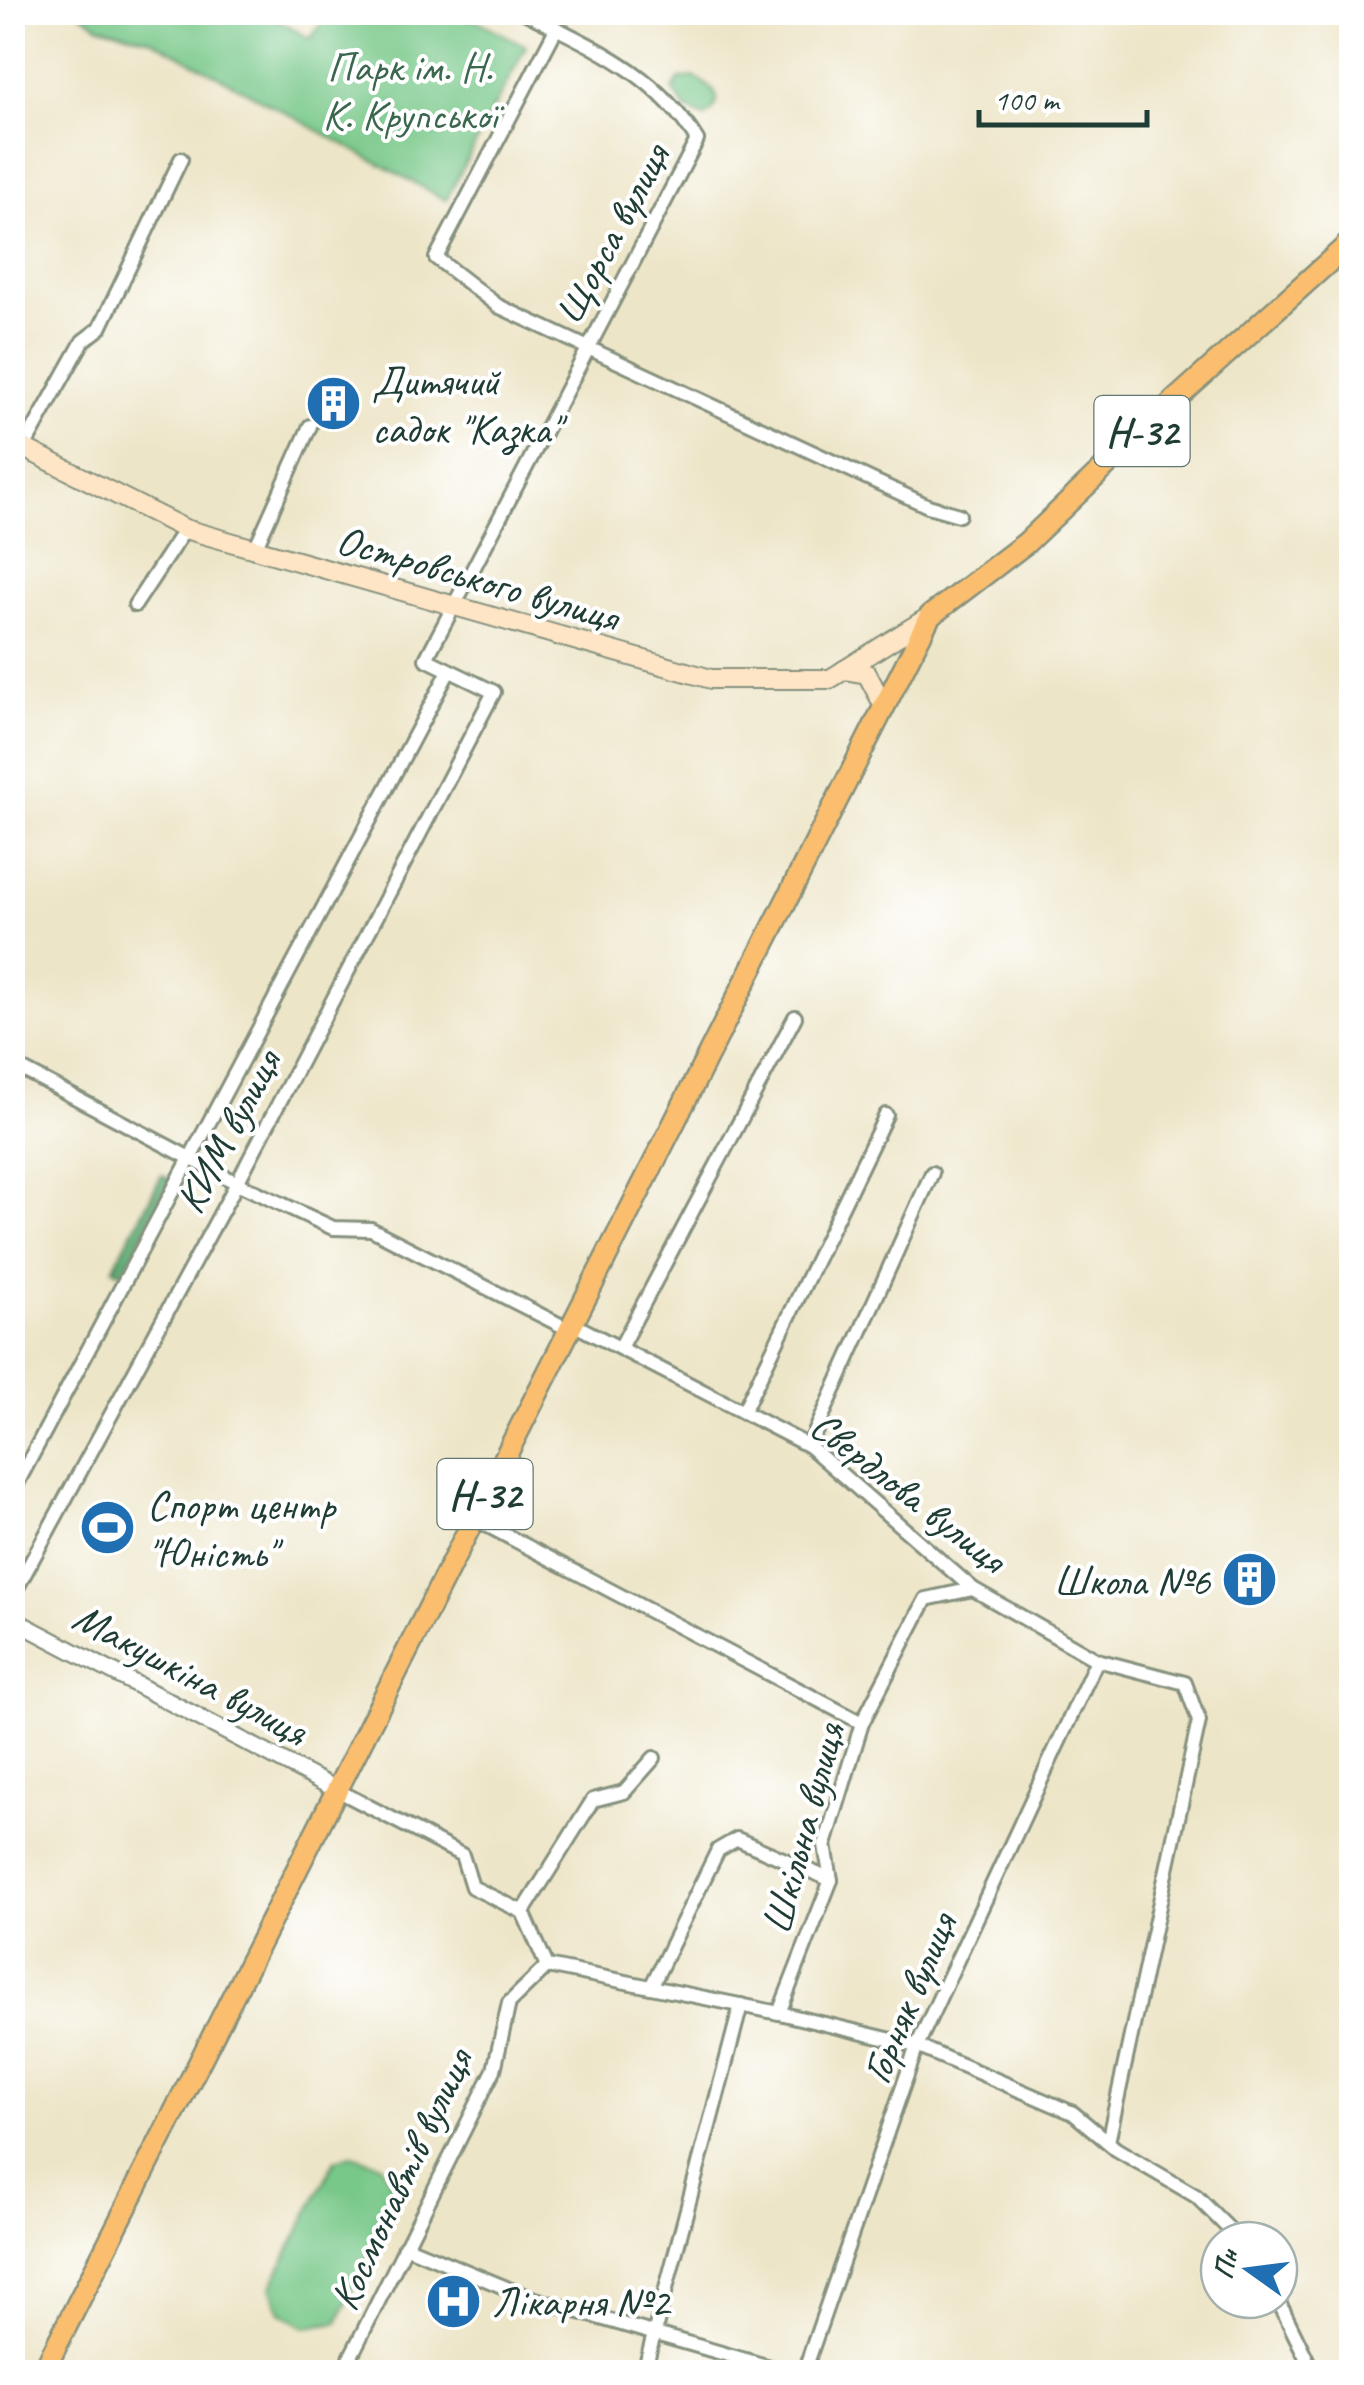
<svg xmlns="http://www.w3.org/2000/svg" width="1364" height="2385" font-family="Caveat,sans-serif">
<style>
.green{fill:#78c889;stroke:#4c825e;stroke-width:2.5}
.forest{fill:#62ac75;stroke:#407454;stroke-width:2.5}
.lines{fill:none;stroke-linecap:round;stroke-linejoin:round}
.minor-casing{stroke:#86917e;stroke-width:18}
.tertiary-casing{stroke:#86917e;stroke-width:20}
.secondary-casing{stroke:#86917e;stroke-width:22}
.primary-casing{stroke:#86917e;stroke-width:25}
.minor{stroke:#fff;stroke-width:12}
.tertiary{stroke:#fff;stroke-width:15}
.secondary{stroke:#fde5c5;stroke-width:18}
.primary{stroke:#fabe6e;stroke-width:20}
.labels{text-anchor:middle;stroke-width:8;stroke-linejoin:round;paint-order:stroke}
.shield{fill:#fff;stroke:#627771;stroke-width:2.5}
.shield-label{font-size:40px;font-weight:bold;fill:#1f3d34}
.park-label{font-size:42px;fill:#3a674e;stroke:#fff}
.street-label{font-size:42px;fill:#1f3d34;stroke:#fff}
.poi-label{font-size:42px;fill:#1f3d34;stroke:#fff;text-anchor:start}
</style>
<rect width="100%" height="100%" fill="#fff"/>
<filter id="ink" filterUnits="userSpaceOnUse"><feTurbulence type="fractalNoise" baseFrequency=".01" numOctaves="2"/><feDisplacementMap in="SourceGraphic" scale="20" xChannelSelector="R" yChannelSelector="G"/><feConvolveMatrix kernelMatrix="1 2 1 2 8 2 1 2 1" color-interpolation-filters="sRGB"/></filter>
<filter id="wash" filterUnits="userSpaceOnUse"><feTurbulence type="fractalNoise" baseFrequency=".0048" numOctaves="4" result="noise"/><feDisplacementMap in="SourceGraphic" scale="40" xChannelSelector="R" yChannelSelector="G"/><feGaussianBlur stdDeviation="2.25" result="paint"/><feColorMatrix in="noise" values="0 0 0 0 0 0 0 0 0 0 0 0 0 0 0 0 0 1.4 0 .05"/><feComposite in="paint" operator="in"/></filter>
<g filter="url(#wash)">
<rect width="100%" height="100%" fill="#ede5c7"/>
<!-- green -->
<g class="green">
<path d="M80,13h187l43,26 20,-26h133l63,33 -80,154 -296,-161 -50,-13z"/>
<path d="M694,77c19,10 35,23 11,40l-19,-8 -13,-19 6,-11z"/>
<path d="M352,2155l29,9 15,27 -58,131 -33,5 -24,-15 -10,-25 64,-127z"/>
</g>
<!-- forest -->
<path class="forest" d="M162,1175l10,5 -49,94 -10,-5z"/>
</g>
<g filter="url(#ink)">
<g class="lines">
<defs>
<g id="minor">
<path d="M556,29l-120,229 62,48 430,200 31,9"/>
<path d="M24,447l59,-106 17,-13 81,-169"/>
<path d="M254,551l56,-125"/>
<path d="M135,605l50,-76"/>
<path d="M12,1064l225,119 96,45 38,1 197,100"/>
<path d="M571,1323l238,123 164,143 124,71 88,23 14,38 -91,421"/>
<path d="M620,1348l175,-331"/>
<path d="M743,1412l143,-297"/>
<path d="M809,1446l123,-273"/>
<path d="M12,1493l437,-822"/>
<path d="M473,1518l389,205"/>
<path d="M12,1597l225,-414 257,-491 -68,-33 271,-519c-43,-69 -103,-92 -173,-128"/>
<path d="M337,1790l125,65 10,32 51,25 24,54 232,47 52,-133 -6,-35 37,-122 64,-124 47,-10"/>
<path d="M523,1912l70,-112 31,-8 30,-34"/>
<path d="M651,1987l67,-137 19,-11 94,41"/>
<path d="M779,2013l138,33 156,67 43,36 80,47 44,44"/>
<path d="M405,2246l123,51 259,75"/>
<path d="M1278,2300l35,72"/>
<path d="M343,2372l151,-302 15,-67 38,-37"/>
<path d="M644,2372l97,-367"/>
<path d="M804,2372l113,-326 180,-386"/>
</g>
<path id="tertiary" d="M12,1619l325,171"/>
<g id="secondary">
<path d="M12,442l173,87 526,150h119l100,-63"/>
<path d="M844,670l23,4 17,32"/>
</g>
<path id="primary" d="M43,2372l887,-1756 96,-73 148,-142 178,-160"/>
</defs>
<!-- minor casing -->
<use href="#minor" class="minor-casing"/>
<!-- tertiary casing -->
<use href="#tertiary" class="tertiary-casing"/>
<!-- secondary casing -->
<use href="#secondary" class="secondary-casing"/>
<!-- primary casing -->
<use href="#primary" class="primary-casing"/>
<!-- minor -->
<use href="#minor" class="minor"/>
<!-- tertiary -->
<use href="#tertiary" class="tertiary"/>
<!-- secondary -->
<use href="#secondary" class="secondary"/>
<!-- primary -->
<use href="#primary" class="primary"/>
</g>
</g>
<!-- icons -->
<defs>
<symbol id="building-disc" viewBox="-11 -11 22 22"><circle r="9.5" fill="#1f6fb2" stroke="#fff"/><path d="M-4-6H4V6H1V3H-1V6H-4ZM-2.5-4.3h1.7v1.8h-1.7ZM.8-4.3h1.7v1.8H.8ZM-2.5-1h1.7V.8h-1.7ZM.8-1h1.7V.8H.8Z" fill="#fff"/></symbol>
<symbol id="stadium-disc" viewBox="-11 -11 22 22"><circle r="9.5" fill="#1f6fb2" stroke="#fff"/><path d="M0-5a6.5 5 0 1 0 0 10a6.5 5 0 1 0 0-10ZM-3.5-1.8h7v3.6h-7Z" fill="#fff"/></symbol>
<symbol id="hospital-disc" viewBox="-11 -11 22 22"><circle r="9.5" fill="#1f6fb2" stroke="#fff"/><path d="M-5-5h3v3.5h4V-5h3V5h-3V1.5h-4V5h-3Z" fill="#fff"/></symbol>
</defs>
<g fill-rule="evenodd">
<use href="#building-disc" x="302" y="372" width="63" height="63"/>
<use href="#stadium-disc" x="76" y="1496" width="63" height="63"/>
<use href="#building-disc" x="1218" y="1548" width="63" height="63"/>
<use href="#hospital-disc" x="422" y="2270" width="63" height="63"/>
</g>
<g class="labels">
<!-- shield labels -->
<g class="shield">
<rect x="1094.5" y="396" width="95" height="70" rx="8"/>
<rect x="437.5" y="1459" width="95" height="70" rx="8"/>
</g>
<g class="shield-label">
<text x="1142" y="445">Н-32</text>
<text x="485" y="1508">Н-32</text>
</g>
<!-- park labels -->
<g class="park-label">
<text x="410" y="81">Парк ім. Н.<tspan x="410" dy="48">К. Крупської</tspan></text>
</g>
<!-- street labels -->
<g class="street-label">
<text transform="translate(611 233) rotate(-62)" y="15">Щорса вулиця</text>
<text transform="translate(478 577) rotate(16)" y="15">Островського вулиця</text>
<text transform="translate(227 1131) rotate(-62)" y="15">КИМ вулиця</text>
<text transform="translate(909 1491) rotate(38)" y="15">Свердлова вулиця</text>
<text transform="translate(191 1673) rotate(28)" y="15">Макушкіна вулиця</text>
<text transform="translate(802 1828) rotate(-75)" y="15">Шкільна вулиця</text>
<text transform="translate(908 1998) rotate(-67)" y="15">Горняк вулиця</text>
<text transform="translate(400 2179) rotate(-65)" y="15">Космонавтів вулиця</text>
</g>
<!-- poi labels -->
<g class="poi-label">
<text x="372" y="395">Дитячий<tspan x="372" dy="48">садок "Казка"</tspan></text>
<text x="147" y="1519">Спорт центр<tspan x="147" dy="48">"Юність"</tspan></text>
<text x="1210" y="1595" text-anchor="end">Школа №6</text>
<text x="492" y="2316">Лікарня №2</text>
</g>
</g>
<!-- margin -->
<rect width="1364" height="2385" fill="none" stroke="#fff" stroke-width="50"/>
<!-- north arrow -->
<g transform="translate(1249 2270) rotate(284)"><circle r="48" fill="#ffffff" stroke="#a5b1ae" stroke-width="2.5"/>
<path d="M0-8L18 38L0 25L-18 38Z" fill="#1f6fb2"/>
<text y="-15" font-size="28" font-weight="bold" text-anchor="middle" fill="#1f3d34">Пн</text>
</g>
<!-- scale -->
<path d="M979 110v15h168v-15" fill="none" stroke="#1f3d34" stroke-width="5"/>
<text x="994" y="110" font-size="30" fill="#1f3d34" stroke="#ffffff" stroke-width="8" paint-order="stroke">100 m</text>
</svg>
